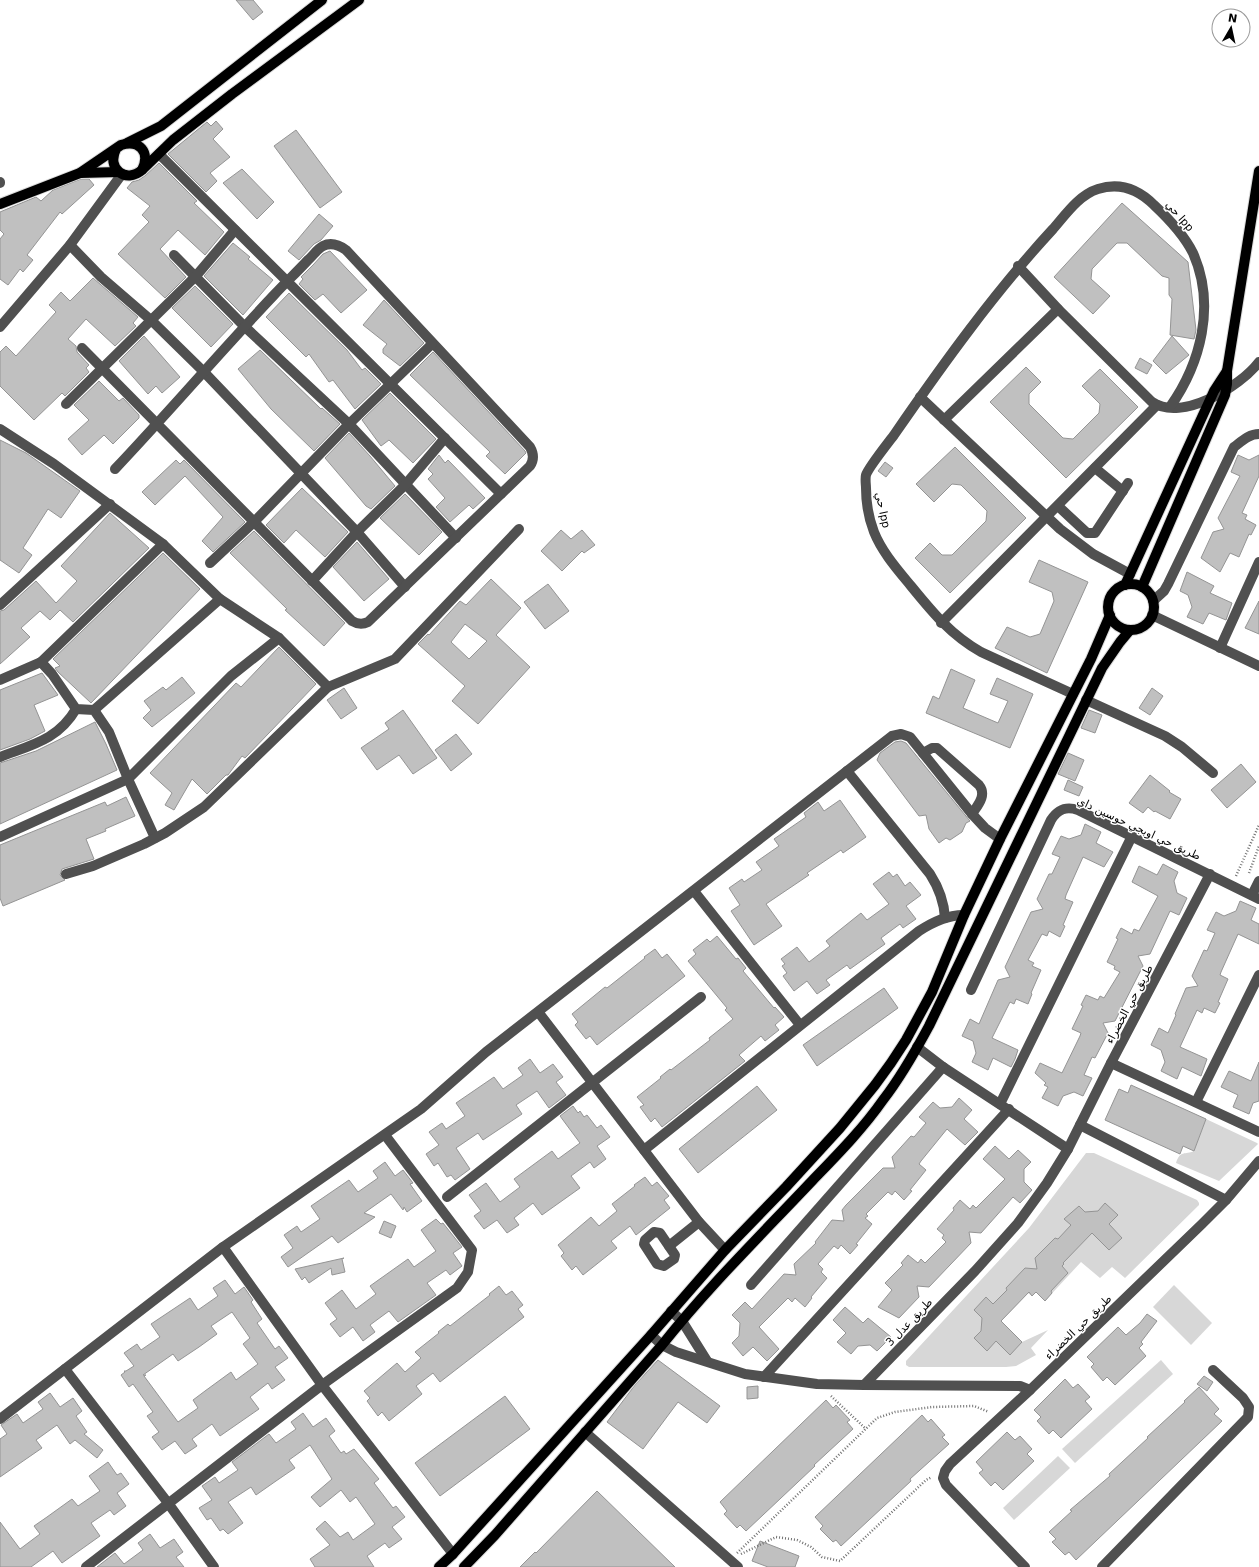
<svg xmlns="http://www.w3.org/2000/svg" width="1259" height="1567" font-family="'DejaVu Sans','Noto Sans Arabic',sans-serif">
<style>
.green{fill:#d7d7d7}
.building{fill:#c0c0c0;stroke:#949494;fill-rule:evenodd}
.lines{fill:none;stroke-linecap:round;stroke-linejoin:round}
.major-casing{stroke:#dbdbdb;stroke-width:12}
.path{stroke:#727272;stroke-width:2.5;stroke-dasharray:1 2;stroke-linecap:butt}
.minor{stroke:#505050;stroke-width:10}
.major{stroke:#000;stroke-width:10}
.labels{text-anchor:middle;stroke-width:3;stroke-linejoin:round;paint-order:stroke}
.street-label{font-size:11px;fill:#000;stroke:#fff}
</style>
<rect width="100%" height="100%" fill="#fff"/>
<!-- green -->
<g class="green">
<path d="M1206,1119l51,24 1,1 -39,37 -43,-18c4,-13 9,-8 18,-12z"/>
<path d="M1086,1153h8l103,47 2,3v2l-74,73 -13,-11 -12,11 -19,-16 -36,39 -9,-9 -4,4 -4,-3 -27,28 21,21 26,-12 -17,18 5,7 -20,11 -10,1h-97l-3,-2v-4l123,-133z"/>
<path d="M1174,1285l38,38 -21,22 -38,-38z"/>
<path d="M1161,1360l12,14 -98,89 -13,-14z"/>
<path d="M1058,1456l12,12 -56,52 -11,-12z"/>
</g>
<!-- building -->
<g class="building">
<path d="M236,0h17l10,12 -10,8z"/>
<path d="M216,121l7,8 -10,10 17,18 -20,16 7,8 -11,11 -38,-38 39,-32 4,4z"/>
<path d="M296,130l46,62 -22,16 -46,-62z"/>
<path d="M159,163l38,38 -3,2 30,29 -19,23 -27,-25 -18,19 26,28 -21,21 -47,-44 31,-32 -7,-7 8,-9 -23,-18 5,-6 7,-2 7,-5z"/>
<path d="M242,169l32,33 -17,17 -34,-36z"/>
<path d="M81,179h8l5,6 -32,29 -2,-2 -33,43 6,5 -10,12 -3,-3 -12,16 -8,-6v-40l4,-5 -4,-4v-18l36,-15 5,4 12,-11z"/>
<path d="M1122,203l66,59 8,68 -2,9 -24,-4 2,-36 -3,-4v-17l-7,-2 -35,-33h-10l-25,26 -1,10 19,17 -17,18 -39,-37z"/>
<path d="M319,214l14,12 -12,14 -7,4 -15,16 -11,-9z"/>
<path d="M233,243l17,14 -2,2 25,21 -30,35 -39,-39z"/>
<path d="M330,251l37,39 -26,23 -18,-19 -8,6 -16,-16 4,-5 -2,-2 12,-12 10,-11z"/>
<path d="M93,278l45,39 -5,6 3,3 -21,20 -29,-27 -18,20 8,7 1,6 12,13 -3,3 3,4 -24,24 -3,-3 -28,27 -34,-34v-34l6,-6 10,10 40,-44 -7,-7 12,-13 9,9z"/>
<path d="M195,286l38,38 -22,23 -39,-39z"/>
<path d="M289,293l58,57 15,20 3,-2 16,16 -26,25 -22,-29 -4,2 -20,-28 -3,3 -40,-40z"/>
<path d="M384,300l40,43 -24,23 -17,-13v-4l4,-5 -24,-19z"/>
<path d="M144,336l36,41 -18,16 -6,-7 -8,8 -29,-33z"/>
<path d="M1172,336l17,19 -23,19 -13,-13z"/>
<path d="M260,350l61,59 1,-1 18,16 -26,27 -43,-42 -33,-40z"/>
<path d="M433,352l92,99 1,2 -21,21 -19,-18 4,-4 -80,-77z"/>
<path d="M1140,358l12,7 -5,9 -12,-6z"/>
<path d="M1026,367l15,15 -12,12v10l34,34 10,1 26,-26 1,-9 -18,-18 18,-17 38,38 -72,71 -76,-76z"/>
<path d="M99,381l20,20 4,-3 16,17v3l-26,26 -9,-9 -22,20 -14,-16 21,-19 -15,-15z"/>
<path d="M390,393l46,46 -23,24 -24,-23 -8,6 -19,-26z"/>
<path d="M349,433l21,23 25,30 -24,23 -5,-3 -41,-48z"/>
<path d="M0,440l26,13 54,38 -19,27 -13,-9 -25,39 9,7 -13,18 -19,-13z"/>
<path d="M955,447l71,71 -76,75 -35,-35 15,-15 12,12h10l34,-34 1,-10 -26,-26 -9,-1 -18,18 -18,-18z"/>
<path d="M439,455l6,8 3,-3 37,38 -12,11 -4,-4 -19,17 -14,-15 9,-9 -17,-19 5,-5 -5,-5z"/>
<path d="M1238,455l11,5 10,-5v21l-17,37 5,2 -2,4 11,6 -5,10 -2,-1 -10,23 -9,-4 -10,19 -19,-14 12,-26 11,-3 -6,-11 22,-42 -9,-4z"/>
<path d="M176,460l4,4 4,-4 61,62 -32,30 -11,-11 21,-24 -38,-41 -30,29 -13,-13z"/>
<path d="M885,462l8,6 -7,9 -8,-6z"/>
<path d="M302,488l46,44 -23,25 -29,-27 -12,13 -18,-18z"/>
<path d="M405,494l37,38 -23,23 -39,-37z"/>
<path d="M110,513l39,35 -76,74 -13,-12 -10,10 -10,-9 -19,17 9,9 -30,27v-53l4,-1 32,-29 20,22 21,-22 -16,-15z"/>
<path d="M561,530l10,9 11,-9 13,15 -11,8 -2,-2 -20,20 -21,-20z"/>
<path d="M254,531l91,92 -21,23 -39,-36 2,-1 -57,-56z"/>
<path d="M357,542l32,37 -25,22 -31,-34z"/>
<path d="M163,553l37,36 -109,114 -33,-31 -3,-4 5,-2 -7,-7z"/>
<path d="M1039,560l49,22 -41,91 -52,-25 12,-21 23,10 10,-3 14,-33 -2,-9 -23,-10z"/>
<path d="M1187,572l27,14 -4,7 22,10 -6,17 -17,-7 -6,11 -16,-7 5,-10 -4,-12 -8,-4z"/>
<path d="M491,579l30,29 -25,27 34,32 -52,57 -26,-23 13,-15 -47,-42 10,-10 1,1 31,-34 6,4zM465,624l22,17 -18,18 -18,-17z"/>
<path d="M548,584l21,27 -24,18 -21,-27z"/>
<path d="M1259,601v33l-14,-6z"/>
<path d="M279,647l37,37 -71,74 -3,-2 -14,19h-2l-19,19 -15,-15 -18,31 -9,-5 7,-12 -22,-20 86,-90 5,4z"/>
<path d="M951,669l24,11 -12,28 35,15 10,-22 -18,-7 7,-16 36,16 -23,54 -84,-35 7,-17 6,3z"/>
<path d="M42,673l16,22 -24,10 11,26 -15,8 -30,11v-60z"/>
<path d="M182,677l13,16 -43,34 -9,-9 8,-8 -7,-9 19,-14 3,3z"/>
<path d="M344,688l13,20 -16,11 -14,-19z"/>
<path d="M1152,688l11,8 -13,19 -11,-7z"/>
<path d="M403,710l34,48 -24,16 -14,-19 -22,15 -16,-22 28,-19 -4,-6z"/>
<path d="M1089,710l13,5 -7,18 -14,-5z"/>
<path d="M95,722l11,22 11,26 -117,54v-61l36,-12z"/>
<path d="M456,734l16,20 -21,17 -16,-21z"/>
<path d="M901,741l5,2 64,78 -4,2 -4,9 -12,8 -4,-2 -7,5 -10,-14 -3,-14 -7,1 -42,-56 3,-7 15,-11z"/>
<path d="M1068,753l16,7 -9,21 -17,-7z"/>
<path d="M1241,764l15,18 -29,26 -16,-18z"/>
<path d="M1150,775l20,16 -1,1 12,7 -11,20 -15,-8 -1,1 -6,-5 -5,6 -14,-10z"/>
<path d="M1068,780l15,7 -4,9 -15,-6z"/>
<path d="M126,797l9,19 -30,13 1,2 -20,8 8,20 -32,10 -2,6 5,5 -62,26 -3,-8v-53l105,-43 2,4z"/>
<path d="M840,800l26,37 -23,16 -2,-3 -34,23 2,2 -43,29 16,22 -28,19 -23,-34 9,-6 -11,-17 13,-9 2,3 18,-12 -6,-8 23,-16 -5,-7 32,-22 -2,-4 14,-11 6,9z"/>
<path d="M1085,824l16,8 -5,11 17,9 -9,15 -21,-10 -17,38 -1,4 8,3 -10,23 2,1 -5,11 -11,-6 -2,5 -5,-2 -14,26 6,3 -2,3 9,4 -10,23 1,1 -4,10 -12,-5 -2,5 -4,-2 -18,36 26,12 -3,9 -4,8 -18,-9 -5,12 -16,-8 4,-9 -3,-12 -11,-5 8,-17 9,5 19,-44 12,-3 -5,-10 26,-55 12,-3 -6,-10 12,-25h3l8,-17 -8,-3 9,-18 8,3 12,-4z"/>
<path d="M1163,864l15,8 -4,9 3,12 10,5 -8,17 -9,-4 -20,43 -12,2 5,10 -28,55 -12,2 5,10 -13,25 -3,-1 -8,18 8,3 -9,18 -9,-4 -11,4 -5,10 -16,-8 6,-11 -4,-2 2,-2 -11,-10 5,-10 22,10 18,-37 1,-3 -9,-4 11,-23 -2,-1 5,-10 12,5 2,-4 4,2 16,-26 -6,-3 1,-3 -8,-4 11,-23 -2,-1 5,-10 11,6 2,-5 5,2 19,-35 -26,-14 7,-16 18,9z"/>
<path d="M889,872l4,5 4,-3 8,12 5,-4 11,13 -15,11 10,13 -13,9 -3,-4 -19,14 4,6 -35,25 -3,-4 -21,15 4,5 -13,9 -10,-13 -13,10 -11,-15 4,-3 -5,-7 3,-2 -4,-5 16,-12 12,15 21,-16 -4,-5 35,-28 6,7 22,-16 -16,-20z"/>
<path d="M1240,901l16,7 -5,12 8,4v20l-21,-10 -17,38 -1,3 8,4 -10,23 2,1 -5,10 -11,-5 -2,5 -5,-3 -17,37 27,12 -6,17 -19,-9 -5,12 -16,-8 4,-9 -4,-12 -10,-5 8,-17 9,5 8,-18 -1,-1 11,-26 12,-2 -6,-10 12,-26 3,1 8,-18 -8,-3 9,-18 8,4 12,-5z"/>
<path d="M717,936l19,23 2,-1 8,10 -3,3 31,37 1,-1 9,10 -9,8 4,5 -14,11 -4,-5 -22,19 6,6 -83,66 -7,-9 -4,4 -11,-15 4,-2 -7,-8 24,-19 -1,-1 10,-8 1,1 39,-30 -1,-2 24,-19 -8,-9 2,-2 -39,-47 8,-7 -3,-4 14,-11 3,3z"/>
<path d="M655,949l7,9 5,-4 18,22 -88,69 -7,-9 -4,3 -11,-14 3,-3 -6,-8 33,-27 2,1 38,-30 -1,-1z"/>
<path d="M884,988l14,20 -81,58 -14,-21z"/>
<path d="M530,1059l10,14 13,-9 10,13 -7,5 10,13 -17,13 -12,-17 -21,14 6,9 -39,26 -5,-7 -22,15 14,21 -15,11 -4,-5 -4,2 -9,-14 -4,3 -8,-12 13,-9 -10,-13 13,-9 4,6 19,-13 -9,-13 38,-26 9,12 20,-14 -5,-7z"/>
<path d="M1259,1062v39l-6,2 -4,11 -16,-7 5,-12 -17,-8 8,-16 22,10z"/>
<path d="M1131,1085l75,34 -12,32 -11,-5 -3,8 -75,-34 14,-31 9,4z"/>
<path d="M757,1086l20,24 -79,63 -19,-24z"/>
<path d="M959,1098l13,12 -8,9 14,13 -13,13 -18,-16 -26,32 -2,3 7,6 -16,20 2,1 -8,9 -9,-9 -3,4 -4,-3 -22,22 2,2 -3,2 7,6 -16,20 2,1 -8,9 -9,-9 -3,4 -4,-3 -16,18 5,5 -2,3 6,6 -16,19 1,1 -7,9 -10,-9 -3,4 -4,-4 -29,29 20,22 -12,12 -14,-14 -10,9 -11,-13 7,-7 1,-13 -8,-8 13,-13 7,7 32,-35 12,1 -2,-11 22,-21 -1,-1 17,-22 12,1 -2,-11 4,-5 37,-37h12l-3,-11 19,-21 3,1 12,-14 -7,-6 14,-15 7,6 12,-1z"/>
<path d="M573,1106l5,7 2,-2 4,6 3,-2 10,13 4,-3 9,12 -13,9 9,13 -12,9 -4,-6 -19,14 9,12 -38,27 -9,-12 -19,15 5,7 -12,8 -10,-13 -13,9 -10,-13 7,-5 -12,-16 17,-12 14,19 20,-15 -6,-8 38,-28 6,8 22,-16 -20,-27z"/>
<path d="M995,1146l14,13 9,-9 13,12 -7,7v13l8,8 -12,13 -7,-6 -32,36 -12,-1 2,11 -42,44 -12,-1 2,11 -20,21 -21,-11 14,-17 -7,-7 18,-18 -2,-2 7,-8 10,8 3,-4 4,4 21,-21 -4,-4 2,-3 -7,-6 17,-19 -1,-2 7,-8 10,9 3,-4 3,3 29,-29 -22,-20z"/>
<path d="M385,1162l10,14 8,-6 10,13 -3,1 12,17 -15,11 -3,-5 -1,3 -12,-16 -27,19 11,4 -37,26 -6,-7 -44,31 -7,-10 12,-9 -9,-13 13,-9 4,6 19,-13 -9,-13 38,-26 9,12 20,-14 -5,-7z"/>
<path d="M645,1177l7,9 5,-4 12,14 -5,4 6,8 -34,27 -6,-9 -19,15 6,7 -34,27 -7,-9 -4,4 -11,-14 3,-3 -6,-8 33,-28 8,9 18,-15 -5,-7 23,-18 -1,-1z"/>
<path d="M1105,1203l13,12 -9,9 13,14 -13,12 -17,-17 -29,30 1,1 -2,2 6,7 -17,18 1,2 -7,8 -9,-9 -4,4 -3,-4 -28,29 21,21 -12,13 -14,-14 -9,10 -13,-13 7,-7 1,-13 -8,-8 12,-13 7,7 14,-14 -1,-2 19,-20 12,1 -2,-11 20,-20 3,1 13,-14 -7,-6 15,-13 6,6 13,-1z"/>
<path d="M436,1219l5,5 2,-1 19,24 -9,6 9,13 -12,9 -4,-5 -19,13 9,12 -38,27 -9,-11 -19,14 5,7 -12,9 -10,-14 -13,10 -10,-13 7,-5 -12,-16 17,-13 14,19 20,-15 -6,-8 38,-27 6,8 22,-16 -15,-21z"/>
<path d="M384,1221l12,5 -5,12 -12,-5z"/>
<path d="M344,1258l-2,1 3,13 -13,3 -1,-7 -22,15 -4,-6 -3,3 -7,-11z"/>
<path d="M225,1280l10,14 9,-7 9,13 -2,2 11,17 -5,4 18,26 4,-3 9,12 -13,9 10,13 -13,9 -4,-6 -18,14 9,12 -39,27 -8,-12 -20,15 5,7 -12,8 -10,-13 -13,9 -10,-13 7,-5 -12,-16 6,-4 -20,-28 -4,3 -8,-12 4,-3 -1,-1h2l8,-5 -10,-13 13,-9 4,6 19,-13 -9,-13 39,-26 8,12 20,-14 -5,-8zM232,1312l18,26 -7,6 15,20 -22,16 -5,-8 -26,19 -12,9 5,8 -20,14 -34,-46 2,-1h-3l30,-21 5,7 21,-14 18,-13 -6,-8z"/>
<path d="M499,1286l7,9 6,-4 11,14 -5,4 6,8 -84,65 -7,-9 -17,13 6,8 -33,27 -7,-9 -4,4 -11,-15 3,-3 -6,-7 33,-28 8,9 16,-14 -6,-6 24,-19 -1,-1 10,-8 2,2 40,-31 -1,-1z"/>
<path d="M845,1307l18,16 5,-5 23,19 -14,14 -7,-6 -12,1 -7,8 -14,-12 9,-9 -13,-13z"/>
<path d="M1147,1314l10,7 -16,21 2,2 -4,4 7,8 -31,29 -8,-8 -4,4 -12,-14 3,-3 -7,-7 31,-30 8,8 14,-12z"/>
<path d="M658,1360l62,46 -13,17 -29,-21 -35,47 -36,-27 28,-37z"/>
<path d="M1204,1376l9,6 -6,9 -10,-7z"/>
<path d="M1065,1379l8,9 5,-4 12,13 -5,4 7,8 -31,29 -8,-8 -4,4 -12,-13 4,-4 -7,-7z"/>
<path d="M758,1386v12l-11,1v-12z"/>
<path d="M1199,1387l20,22 -5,5 8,7 -146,139 -7,-8 -4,3 -13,-13 4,-3 -7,-7 23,-21 -2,-1 40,-34 -1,-2 39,-36 -1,-1 38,-35 -1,-1z"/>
<path d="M50,1393l10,14 13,-9 9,13 -6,5 11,16 -3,2 19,16 -6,8 -22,-18 -5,4 -13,-19 -21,15 6,8 -42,29v-38l7,-5 -6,-9 16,-11 6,9 20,-14 -5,-7z"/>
<path d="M505,1396l25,33 -90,67 -25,-33z"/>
<path d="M826,1400l7,8 3,-3 14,15 -3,2 6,7 -39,36 1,1 -69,65 -6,-6 -3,3 -13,-14 3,-3 -7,-9z"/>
<path d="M303,1413l10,14 13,-9 9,13 -6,5 12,17 3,-2 2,3 8,-5 25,30 -5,4 19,25 3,-2 9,11 -13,10 10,12 -13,9 -4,-5 -18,13 7,11h-59l-5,-8 20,-14 -14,-16 9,-8 15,16 8,-5 5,8 22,-16 -19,-27 -6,5 -9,-12 -21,17 -9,-10 21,-18 -22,-34 -21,15 6,8 -19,13 -20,14 -5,-8 -23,15 15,21 -15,11 -5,-5 -3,2 -9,-13 -4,2 -8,-12 13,-8 -10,-14 13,-9 4,6 19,-13 -6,-8 37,-28 7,9 20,-14 -5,-7z"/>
<path d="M922,1415l6,7 3,-3 14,16 -3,2 7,7 -39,35 1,2 -70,65 -5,-6 -3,2 -13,-13 3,-3 -8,-9z"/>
<path d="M1007,1432l8,8 5,-4 12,13 -5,5 7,7 -31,29 -8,-8 -4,4 -12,-13 4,-3 -7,-8z"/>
<path d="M108,1462l9,13 4,-2 8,11 -12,9 9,13 -12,9 -4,-5 -19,13 9,13 -38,27 -9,-12 -22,16h-31v-45l20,27 20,-15 -6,-8 13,-9 25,-18 6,7 22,-15 -11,-15z"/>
<path d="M597,1491l78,76h-155l15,-15 1,1z"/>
<path d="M150,1534l10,14 14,-9 9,13 -7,5 8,10h-87l18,-14 9,11 19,-14 -5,-7z"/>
<path d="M760,1541l39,15 -4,11h-27l-16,-6z"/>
</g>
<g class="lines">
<defs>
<g id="major">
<path d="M127,143l34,-17 161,-126"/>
<path d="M142,170l31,-30 59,-46 127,-94"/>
<path d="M80,173l39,-1"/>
<path d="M0,204l80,-31 41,-28c18,-6 30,7 21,25 -16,14 -36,-1 -26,-21"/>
<circle cx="1131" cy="607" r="23"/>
<path d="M1125,585l89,-194 13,-20"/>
<path d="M1142,587l83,-192 2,-11v-13l32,-200"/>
<path d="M439,1567l14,-13 198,-219 74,-85 61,-63 54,-59 35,-43 16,-22 15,-23 26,-48 32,-77 36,-76 91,-180 19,-44"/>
<path d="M464,1567l31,-32 167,-190c46,-58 99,-110 149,-163 25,-26 51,-52 72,-82 18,-23 32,-48 46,-74l173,-358 18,-26 10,-12"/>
</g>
</defs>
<!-- major casing -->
<use href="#major" class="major-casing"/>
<!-- path -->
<g class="path">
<path d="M1249,873l10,-27"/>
<path d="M1236,876l23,-51"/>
<path d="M831,1396l35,33"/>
<path d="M737,1553l140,-135 18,-6 37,-5 42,-1 15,6"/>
<path d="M741,1554l35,-17 21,3 14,7 11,10 18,4 86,-81 6,-3"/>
</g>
<!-- minor -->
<g class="minor">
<path d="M159,154l342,340"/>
<path d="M0,182v1"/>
<path d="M70,245l31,32 51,44 51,50 154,161 48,55"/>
<path d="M174,255l70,71 105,98 107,114"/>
<path d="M1018,266l40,43 94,93c30,20 88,-15 107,-40"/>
<path d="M0,327l70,-82 52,-71"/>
<path d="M82,348l270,273c5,3 10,4 16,1l162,-156c4,-6 4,-12 0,-19l-184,-197c-7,-5 -15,-8 -23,-4 -6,3 -10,10 -15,14 -11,12 -23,23 -34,35 -54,57 -105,117 -159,174"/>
<path d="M920,397l140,132 33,25 37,20"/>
<path d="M66,404l130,-128 39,-46"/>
<path d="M944,420l114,-111"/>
<path d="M0,429l54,35 109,80 57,55 59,39 49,49 67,-28 124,-130"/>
<path d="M1095,468l28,23"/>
<path d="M1058,506l29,27h8l33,-50"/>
<path d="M210,563l44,-41 95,-98 83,-80"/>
<path d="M312,581l45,-49 48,-47 40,-47"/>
<path d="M1153,601l11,-10 4,-7 66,-137c8,-6 15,-13 25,-13"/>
<path d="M0,605l110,-101"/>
<path d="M1152,615l107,51"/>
<path d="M941,623l216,-218"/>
<path d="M1220,648l39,-86"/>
<path d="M41,662l11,12 24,35 18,1 15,22 19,47 27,59"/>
<path d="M0,680l41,-18 122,-118"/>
<path d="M1073,694l-92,-42c-30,-17 -48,-39 -70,-66 -14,-17 -29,-34 -37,-54 -5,-13 -8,-30 -8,-44 0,-3 -1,-9 0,-13 2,-7 22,-32 28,-40 49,-71 100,-142 159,-206 13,-15 26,-34 45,-40 22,-7 41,1 56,16 15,14 30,30 39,48 23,52 8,110 -23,154"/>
<path d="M1086,700l79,36 17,11 31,26"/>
<path d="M94,710l126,-111"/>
<path d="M923,753l9,-5h5l42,37c8,10 -1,20 -7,29"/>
<path d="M0,757c31,-12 58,-17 76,-48"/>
<path d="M847,771l83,103c9,14 14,27 15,44"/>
<path d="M0,837l128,-58 103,-103 48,-38"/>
<path d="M66,874l27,-8 51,-22 21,-11 39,-26 124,-120"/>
<path d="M1210,874l-99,189 148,69"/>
<path d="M694,891l106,134"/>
<path d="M1252,895l7,-14"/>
<path d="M971,990l80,-170c7,-11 15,-14 27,-10l181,89"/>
<path d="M539,1013l160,209 26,28"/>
<path d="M917,1047l26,20 125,82 43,-86"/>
<path d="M1196,1102l63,-127"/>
<path d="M1000,1104l132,-268"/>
<path d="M1080,1125l146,75"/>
<path d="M644,1150l275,-219c14,-9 28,-16 45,-16"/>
<path d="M447,1197l254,-200"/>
<path d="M654,1232l6,1 15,22 -1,4 -10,7 -7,-2 -13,-20 1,-4z"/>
<path d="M669,1246l30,-24"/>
<path d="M223,1247l99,138 131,169"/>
<path d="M751,1285l192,-218"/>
<path d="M671,1311l11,10 25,40"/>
<path d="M651,1335l11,10 14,7 69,22 72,10 47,1 111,-114 43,-48 29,-40 21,-34"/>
<path d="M65,1369l103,134 46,64"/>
<path d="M764,1377l245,-268"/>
<path d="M864,1385l156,1 10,4 172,-166 24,-24 33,-39"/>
<path d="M0,1419l223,-172 198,-138 65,-57 406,-316 9,-2 9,3 62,77 13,14 15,11"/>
<path d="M585,1432l153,135"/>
<path d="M86,1567l236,-182 135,-97 11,-16 4,-22 -87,-115"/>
<path d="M1025,1567l-79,-82 -3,-7 2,-7 5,-7 80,-74"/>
<path d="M1102,1567l146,-150 1,-10 -6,-9 -30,-28"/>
</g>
<!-- major -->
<use href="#major" class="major"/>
</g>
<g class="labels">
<!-- street labels -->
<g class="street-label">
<text transform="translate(1180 216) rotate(49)" y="4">حي lpp</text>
<text transform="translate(883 510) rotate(78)" y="4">حي lpp</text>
<text transform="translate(1139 828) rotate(25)" y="4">طريق حي اوبجي حوسين داي</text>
<text transform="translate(1129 1004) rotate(-62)" y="4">طريق حي الخضراء</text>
<text transform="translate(909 1322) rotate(-46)" y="4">طريق عدل 3</text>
<text transform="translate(1078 1327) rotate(-44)" y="4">طريق حي الخضراء</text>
</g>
</g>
<!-- north arrow -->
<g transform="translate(1231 28) rotate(9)"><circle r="19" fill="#ffffff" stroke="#999999"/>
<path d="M0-3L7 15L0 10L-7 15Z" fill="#000000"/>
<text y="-6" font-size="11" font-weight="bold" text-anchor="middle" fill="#000000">N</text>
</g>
</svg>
